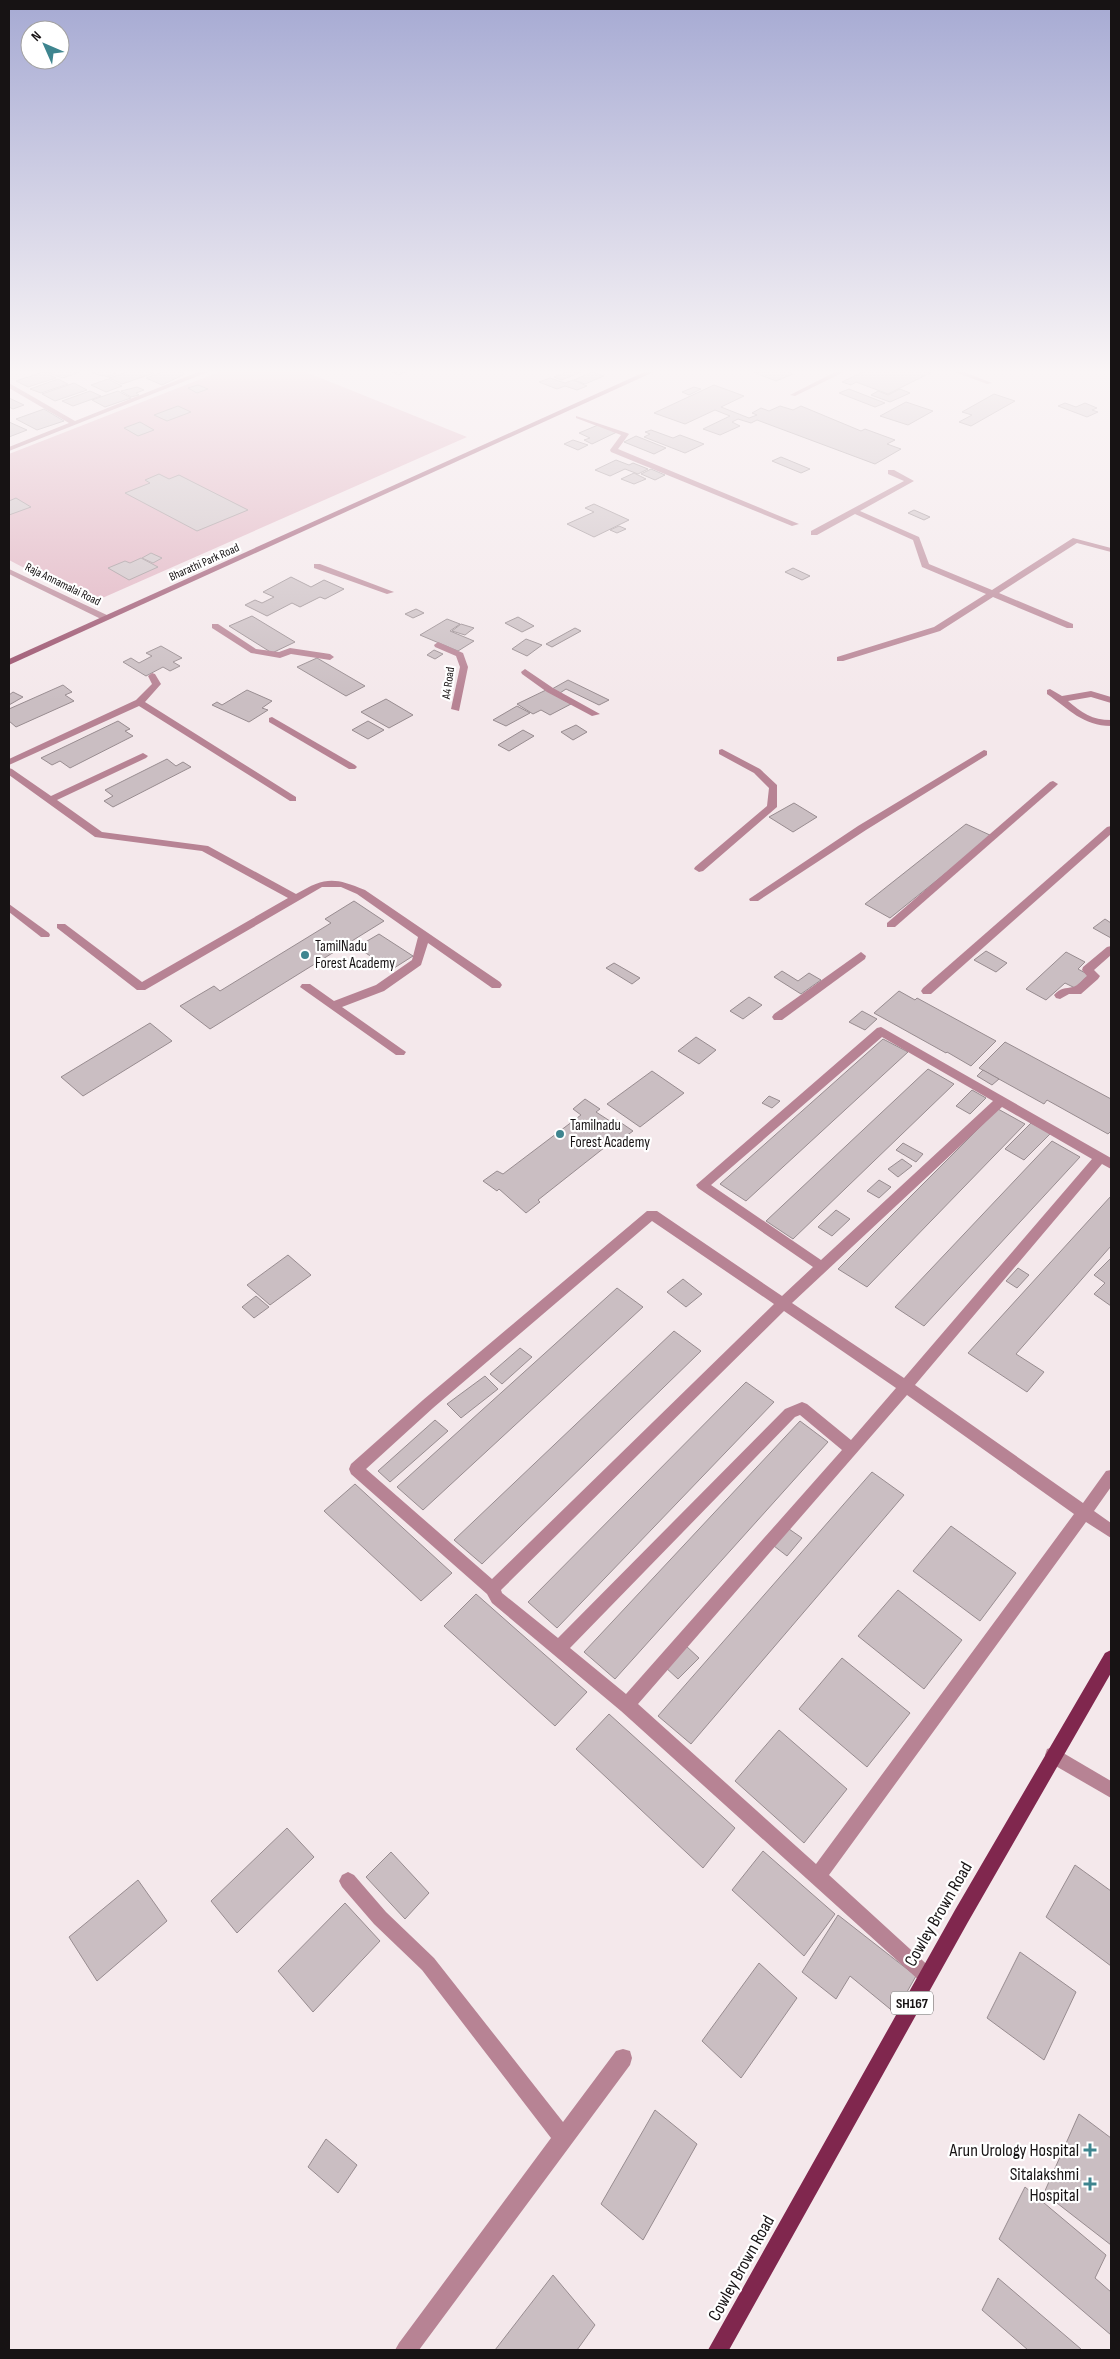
<svg xmlns="http://www.w3.org/2000/svg" width="1120" height="2359" font-family="'Sofia Sans Condensed',sans-serif">
<style>
.green{fill:#dfafbe}
.building{fill:#cabec2;stroke:#988c90}
.lines{fill:none;stroke-linecap:round;stroke-linejoin:round}
.minor{fill:#b78394;fill-rule:evenodd}
.tertiary{fill:#b78394;fill-rule:evenodd}
.secondary{fill:#994f6b;fill-rule:evenodd}
.primary{fill:#80274e;fill-rule:evenodd}
.poi-dot{fill:#3e858f;stroke:#fff;stroke-width:2}
.labels{text-anchor:middle;stroke-width:4.5;stroke-linejoin:round;paint-order:stroke}
.far-street-label{font-size:12px;fill:#171314;stroke:#fff}
.shield{fill:#fff;stroke:#5d5a5a;stroke-width:1}
.shield-label{font-size:14px;font-weight:bold;fill:#171314}
.poi-label{font-size:15px;fill:#171314;stroke:#fff;text-anchor:start}
.near-street-label{font-size:18px;fill:#171314;stroke:#fff}
.near-poi-label{font-size:18px;fill:#171314;stroke:#fff;text-anchor:end}
</style>
<rect width="100%" height="100%" fill="#f4e8eb"/>
<!-- green -->
<path class="green" d="M224,370h77l166,67 -376,166 -82,-43v-106z"/>
<!-- building -->
<g class="building">
<path d="M51,370h34l-22,8 -17,-6z"/>
<path d="M100,370h19l-6,3 3,1 -8,3 -16,-4z"/>
<path d="M133,370h15l6,3 -32,11 -13,-6z"/>
<path d="M168,370h9l8,4 -23,11 -16,-7z"/>
<path d="M388,370h24l-14,5z"/>
<path d="M572,370h15l-26,10 -7,-3z"/>
<path d="M748,370h35l10,4 -17,7z"/>
<path d="M867,370h69l-48,24 -32,-12 -5,3 -9,-3z"/>
<path d="M43,372l13,6 -28,9 -12,-6z"/>
<path d="M592,372l12,4 -19,8 -11,-4z"/>
<path d="M550,378l15,5 8,-3 14,6 -10,4 -12,-4 -8,3 -18,-7z"/>
<path d="M58,379l10,5 -27,9 -11,-4z"/>
<path d="M108,379l14,7 -16,6 -15,-7z"/>
<path d="M74,383l13,7 -32,11 -13,-7z"/>
<path d="M198,385l10,4 -11,4 -9,-5z"/>
<path d="M714,385l30,11 -23,11 28,11 8,-3 -5,-2 9,-5 8,3 11,-5 13,4 8,-4 60,25 4,-2 30,11 -8,4 14,5 -26,15 -118,-44 -6,3 -13,-4 -6,3 8,4 -20,9 -17,-6 27,-13 -15,-6 -30,14 -31,-11z"/>
<path d="M137,387l7,3 -8,3 3,2 -8,2 -10,-6z"/>
<path d="M694,387l7,2 -12,6 -7,-3z"/>
<path d="M849,389l36,14 -10,4 -36,-14z"/>
<path d="M900,389l10,4 -20,9 -19,-7 7,-4 10,4z"/>
<path d="M90,391l11,5 -28,10 -11,-5z"/>
<path d="M118,391l13,7 -26,9 -13,-7z"/>
<path d="M994,394l21,7 -44,25 -12,-4 13,-7 -10,-3z"/>
<path d="M9,398l15,7 -11,4 -4,-2z"/>
<path d="M906,402l27,9 -25,14 -28,-9z"/>
<path d="M1065,403l11,4 9,-4 12,5 -5,2 6,2 -11,5 -29,-11z"/>
<path d="M178,406l13,6 -24,9 -13,-6z"/>
<path d="M44,409l20,12 -27,9 -21,-11z"/>
<path d="M9,422l18,8 -18,7z"/>
<path d="M140,422l14,8 -16,6 -14,-8z"/>
<path d="M598,425l19,7 -25,12 -8,-4 6,-2 -11,-5z"/>
<path d="M651,430l22,8 7,-3 24,9 -19,9 -41,-16 6,-3 -5,-2z"/>
<path d="M636,436l30,12 -12,6 -30,-12z"/>
<path d="M573,440l15,5 -10,5 -14,-6z"/>
<path d="M781,457l29,12 -9,4 -29,-12z"/>
<path d="M616,460l13,5 4,-2 15,6 -10,5 -13,-5 -15,7 -15,-6z"/>
<path d="M651,469l14,6 -10,5 -14,-6z"/>
<path d="M634,473l12,6 -12,5 -13,-5z"/>
<path d="M159,474l10,5 10,-4 69,35 -51,21 -72,-38 25,-10 -5,-3z"/>
<path d="M16,498l15,9 -22,8v-14z"/>
<path d="M594,504l35,16 -35,17 -27,-13 27,-12 -9,-4z"/>
<path d="M914,510l16,7 -6,3 -16,-7z"/>
<path d="M619,526l7,3 -9,4 -7,-3z"/>
<path d="M151,553l11,5 -9,5 -11,-5z"/>
<path d="M141,558l17,9 -29,13 -21,-12 17,-7 5,2z"/>
<path d="M793,568l17,8 -8,4 -17,-8z"/>
<path d="M291,577l20,10 13,-7 20,9 -19,10 -5,-2 -20,10 -8,-4 -25,13 -22,-11 10,-5 7,3 12,-6 -11,-5z"/>
<path d="M416,609l8,4 -11,5 -8,-4z"/>
<path d="M252,616l43,26 -23,11 -43,-27z"/>
<path d="M518,617l16,9 -12,6 -17,-9z"/>
<path d="M447,619l13,5 -10,7 24,10 -16,10 -38,-16z"/>
<path d="M461,624l13,4 -9,7 -13,-4z"/>
<path d="M575,628l6,3 -29,16 -6,-3z"/>
<path d="M526,639l16,6 -15,11 -15,-7z"/>
<path d="M161,646l21,12 -9,4 7,4 -10,5 -7,-4 -17,9 -23,-14 8,-4 8,5 13,-7 -6,-3z"/>
<path d="M434,650l9,4 -8,5 -8,-4z"/>
<path d="M317,658l48,28 -19,10 -49,-29z"/>
<path d="M568,680l41,20 -10,5 -33,-16 -6,4 -8,-4z"/>
<path d="M63,685l9,7 -7,3 9,6 -58,26 -7,-6v-12z"/>
<path d="M247,690l25,11 -10,7 6,2 -19,12 -37,-17 5,-3 5,3z"/>
<path d="M546,690l25,14 -21,11 -9,-5 -8,4 -16,-10z"/>
<path d="M13,692l10,5 -14,8v-10z"/>
<path d="M386,699l27,16 -24,13 -28,-16z"/>
<path d="M517,706l13,7 -24,13 -13,-6z"/>
<path d="M118,721l12,8 -5,2 8,5 -63,32 -10,-7 -8,4 -11,-7z"/>
<path d="M368,721l16,9 -16,9 -16,-9z"/>
<path d="M576,725l11,7 -14,8 -12,-8z"/>
<path d="M523,730l11,6 -25,15 -11,-6z"/>
<path d="M167,759l9,7 7,-4 8,5 -78,40 -9,-6 9,-5 -8,-6z"/>
<path d="M794,803l23,14 -24,15 -24,-15z"/>
<path d="M966,824l26,12 -102,82 -25,-14z"/>
<path d="M354,901l30,20 -174,108 -30,-23 34,-20 6,5 111,-68 -6,-4z"/>
<path d="M1105,919l6,4v15l-18,-10z"/>
<path d="M379,934l34,22 -22,14 -34,-23z"/>
<path d="M986,951l21,12 -11,9 -22,-12z"/>
<path d="M1066,952l19,10 -7,7 11,6 -14,13 -10,-5 -19,17 -20,-11z"/>
<path d="M614,963l26,15 -8,6 -26,-16z"/>
<path d="M782,971l16,10 11,-8 12,7 -20,14 -27,-17z"/>
<path d="M899,991l16,9 2,-2 79,43 -25,25 -24,-14 -1,1 -72,-40z"/>
<path d="M749,997l13,8 -19,14 -13,-8z"/>
<path d="M862,1011l15,8 -12,11 -16,-8z"/>
<path d="M150,1023l22,18 -89,55 -22,-19z"/>
<path d="M696,1037l20,13 -17,14 -21,-13z"/>
<path d="M883,1039l25,13 -162,149 -26,-17z"/>
<path d="M1005,1042l106,57v32l-3,3 -61,-34 -3,4 -65,-36z"/>
<path d="M928,1069l26,15 -161,155 -27,-18z"/>
<path d="M983,1070l16,9 -7,6 -15,-9z"/>
<path d="M652,1071l32,22 -44,34 -33,-23z"/>
<path d="M972,1090l14,8 -16,16 -14,-8z"/>
<path d="M769,1096l11,5 -8,7 -10,-5z"/>
<path d="M585,1099l15,10 -4,3 17,11 4,-3 16,11 -15,11 -4,-2 -76,60 2,2 -14,11 -27,-24 -2,2 -14,-10 14,-10 6,3 78,-59 -8,-6z"/>
<path d="M998,1109l27,15 -158,163 -29,-18z"/>
<path d="M1031,1123l20,10 -27,27 -19,-11z"/>
<path d="M1052,1141l28,16 -156,169 -29,-19z"/>
<path d="M903,1143l20,11 -7,8 -20,-12z"/>
<path d="M902,1159l10,7 -14,11 -10,-8z"/>
<path d="M879,1180l12,7 -12,11 -12,-7z"/>
<path d="M1111,1196v50l-95,108 28,18 -17,20 -59,-39z"/>
<path d="M836,1210l14,9 -18,17 -14,-9z"/>
<path d="M288,1255l23,20 -41,30 -23,-20z"/>
<path d="M1111,1258v48l-17,-12 11,-11 -11,-8z"/>
<path d="M1018,1268l11,7 -12,13 -11,-7z"/>
<path d="M683,1279l19,15 -16,13 -19,-15z"/>
<path d="M617,1288l26,19 -220,203 -26,-23z"/>
<path d="M256,1296l13,11 -15,11 -12,-11z"/>
<path d="M674,1331l27,20 -219,213 -28,-24z"/>
<path d="M520,1348l12,9 -30,27 -12,-10z"/>
<path d="M485,1376l13,13 -37,29 -14,-14z"/>
<path d="M746,1382l28,20 -217,226 -29,-26z"/>
<path d="M435,1420l13,11 -58,51 -12,-11z"/>
<path d="M800,1421l28,21 -213,237 -31,-27z"/>
<path d="M872,1472l32,23 -213,249 -33,-28z"/>
<path d="M355,1484l97,89 -31,28 -97,-90z"/>
<path d="M951,1526l65,47 -36,48 -67,-50z"/>
<path d="M789,1529l13,9 -15,18 -13,-10z"/>
<path d="M898,1590l64,50 -38,49 -66,-53z"/>
<path d="M476,1594l111,98 -32,34 -111,-100z"/>
<path d="M685,1645l14,13 -21,21 -14,-13z"/>
<path d="M842,1658l68,55 -43,54 -68,-58z"/>
<path d="M609,1714l126,114 -32,40 -127,-119z"/>
<path d="M779,1730l68,59 -43,54 -69,-62z"/>
<path d="M287,1828l27,29 -77,76 -26,-32z"/>
<path d="M763,1851l72,63 -31,42 -72,-66z"/>
<path d="M391,1852l38,41 -24,26 -39,-42z"/>
<path d="M1075,1865l36,26v75l-65,-49z"/>
<path d="M138,1880l29,41 -70,60 -28,-44z"/>
<path d="M345,1903l35,38 -67,71 -35,-41z"/>
<path d="M838,1915l78,61 -21,37 -45,-37 -14,23 -34,-27z"/>
<path d="M1020,1952l56,40 -32,68 -57,-42z"/>
<path d="M759,1963l38,35 -56,80 -39,-37z"/>
<path d="M655,2110l42,34 -54,96 -42,-36z"/>
<path d="M1079,2114l32,24v107l-67,-52z"/>
<path d="M326,2139l31,26 -19,28 -30,-26z"/>
<path d="M1025,2187l81,68 -11,23 16,14v43l-112,-96z"/>
<path d="M553,2275l42,50 -18,25h-82z"/>
<path d="M998,2278l83,71v1h-53l-46,-40z"/>
</g>
<g class="lines">
<!-- minor -->
<g class="minor">
<path d="M203,370h10l-204,81v-4l60,-24 -60,-35v-5l66,38z"/>
<path d="M839,370h9l-53,26 -5,-1z"/>
<path d="M949,370h10l33,13 -5,1z"/>
<path d="M576,416l51,17 2,1 -11,15 181,75 -7,2 -181,-74 -1,-2 11,-15 -45,-17z"/>
<path d="M888,470h6l20,11 -54,30 59,26 10,27 63,26 81,-52 38,10v4l-34,-9 -78,50 74,31v4h-6l-74,-31 -53,34 -97,30h-6v-4l97,-30 52,-33 -64,-27 -9,-27 -58,-26 -38,21h-6v-4l93,-50 -16,-7z"/>
<path d="M314,564h6l74,28 -7,2 -73,-26z"/>
<path d="M212,624h6l38,25 23,3 11,-4 40,6 4,3 -4,3 -39,-6 -11,4 -29,-5 -39,-25z"/>
<path d="M438,642l25,11 5,14 -9,44 -8,-2 9,-42 -4,-11 -21,-9 -1,-2z"/>
<path d="M525,669l28,19 47,26 -8,2 -45,-24 -25,-18 -1,-2z"/>
<path d="M152,673l3,1 6,10 -16,18 151,95v4h-6l-151,-95 -130,59v-6l127,-59 16,-16 -4,-8z"/>
<path d="M1050,689l12,7 29,-5 20,6v6l-20,-6 -23,4c14,12 24,19 43,19v6c-28,0 -42,-17 -64,-32v-4z"/>
<path d="M272,717l83,48 2,2 -2,2h-6l-80,-47v-4z"/>
<path d="M722,749l38,20 17,16v22l-74,64 -4,1 -5,-3 1,-2 72,-61 2,-18 -15,-15 -35,-19v-4z"/>
<path d="M984,750l3,1v4l-121,75 -108,71h-8l-1,-2 109,-73z"/>
<path d="M143,753l5,3 -2,2 -89,42 45,32 106,14 88,48c29,-17 38,-17 69,-4l135,92 2,3 -2,3h-8l-64,-45 -7,22 -37,26 -42,16 64,45 -2,3h-8l-96,-68 2,-3h8l24,17 42,-16 36,-25 6,-23 -61,-43 -16,-7h-19l-177,103h-8l-80,-62v-4h8l77,58 146,-84 -86,-47 -107,-14 -86,-62v-7l3,1 39,27z"/>
<path d="M1053,781l5,3 -2,2 -161,141h-8v-4l163,-141z"/>
<path d="M1111,826v8l-180,160h-8l-2,-3 2,-3 184,-161z"/>
<path d="M9,904l40,29 1,2 -1,2h-8l-32,-25z"/>
<path d="M1111,946v9l-17,15 6,6 -2,3 -17,15h-12l-9,5 -4,-1 -2,-3c7,-8 11,-6 19,-8 5,-1 10,-8 14,-11l-5,-6 1,-3 24,-20z"/>
<path d="M861,952l5,4 -1,3 -83,61h-8l-2,-3 2,-3z"/>
<path d="M881,1027l230,131v11l-9,-5 -187,221 168,118 23,-32 5,-1v17l-17,24 17,12v15l-25,-16 -257,353 104,95 3,6 -3,6 -6,3 -6,-3 -300,-271 -129,-108 -5,-9 -136,-120 -2,-5 2,-5 72,-64 224,-189h10l125,85 31,-29 -115,-79 -2,-3 181,-157zM882,1037l111,64 -172,159 -110,-75zM1002,1107l90,52 -188,219 -112,-75zM652,1221l122,83 -282,275 -126,-110 67,-61zM784,1311l112,77 -45,52 -44,-36 -5,-2 -17,7 -227,229 -56,-45 -1,-3zM907,1395l167,119 -258,350 -178,-160zM800,1415l42,35 -216,244 -56,-46 225,-231z"/>
<path d="M1053,1747l58,34v17l-64,-37 -2,-6 2,-6z"/>
<path d="M348,1872l6,3 32,37 48,46 129,164 53,-71 7,-2 7,2 2,7 -2,7 -211,285h-24l4,-7 152,-205 -129,-168 -48,-46 -32,-37 -3,-6 3,-6z"/>
</g>
<!-- tertiary -->
<path class="tertiary" d="M9,569l100,47 1,2 -7,2 -94,-46z"/>
<!-- secondary -->
<path class="secondary" d="M649,370h9l-649,295v-6z"/>
<!-- primary -->
<path class="primary" d="M1111,1650v23l-143,249 -239,428h-21l247,-440 150,-257z"/>
</g>
<!-- sky -->
<linearGradient id="sky" x2="0" y2="1"><stop stop-color="#a6aad3"/><stop offset="0.53" stop-color="#faf5f6"/><stop offset="1" stop-color="#faf5f6" stop-opacity="0"/></linearGradient>
<rect width="1120" height="701" fill="url(#sky)"/>
<!-- markers -->
<g class="poi-dot">
<circle cx="305" cy="955" r="5"/>
<circle cx="560" cy="1134" r="5"/>
<path d="M1087.5 2142.5h5v5h5v5h-5v5h-5v-5h-5v-5h5z"/>
<path d="M1087.5 2176.5h5v5h5v5h-5v5h-5v-5h-5v-5h5z"/>
</g>
<g class="labels">
<!-- far-street labels -->
<g class="far-street-label">
<text transform="translate(204 562) rotate(-24)" y="4">Bharathi Park Road</text>
<text transform="translate(63 584) rotate(26)" y="4">Raja Annamalai Road</text>
<text transform="translate(448 683) rotate(-82)" y="4">A4 Road</text>
</g>
<!-- shield labels -->
<rect class="shield" x="891" y="1991.5" width="42" height="23" rx="4"/>
<g class="shield-label">
<text x="912" y="2008">SH167</text>
</g>
<!-- poi labels -->
<g class="poi-label">
<text x="315" y="951">TamilNadu<tspan x="315" dy="17">Forest Academy</tspan></text>
<text x="570" y="1130">Tamilnadu<tspan x="570" dy="17">Forest Academy</tspan></text>
</g>
<!-- near-street labels -->
<g class="near-street-label">
<text transform="translate(938 1914) rotate(-60)" y="6">Cowley Brown Road</text>
<text transform="translate(741 2268) rotate(-61)" y="6">Cowley Brown Road</text>
</g>
<!-- near-poi labels -->
<g class="near-poi-label">
<text x="1079" y="2156">Arun Urology Hospital</text>
<text x="1079" y="2180">Sitalakshmi<tspan x="1079" dy="21">Hospital</tspan></text>
</g>
</g>
<!-- border -->
<rect width="1120" height="2359" fill="none" stroke="#171314" stroke-width="20"/>
<!-- north arrow -->
<g transform="translate(45 45) rotate(315)"><circle r="24" fill="#ffffff" stroke="#a2a1a1"/>
<path d="M0-4L9 19L0 12L-9 19Z" fill="#3e858f"/>
<text y="-8" font-size="14" font-weight="bold" text-anchor="middle" fill="#171314">N</text>
</g>
</svg>
